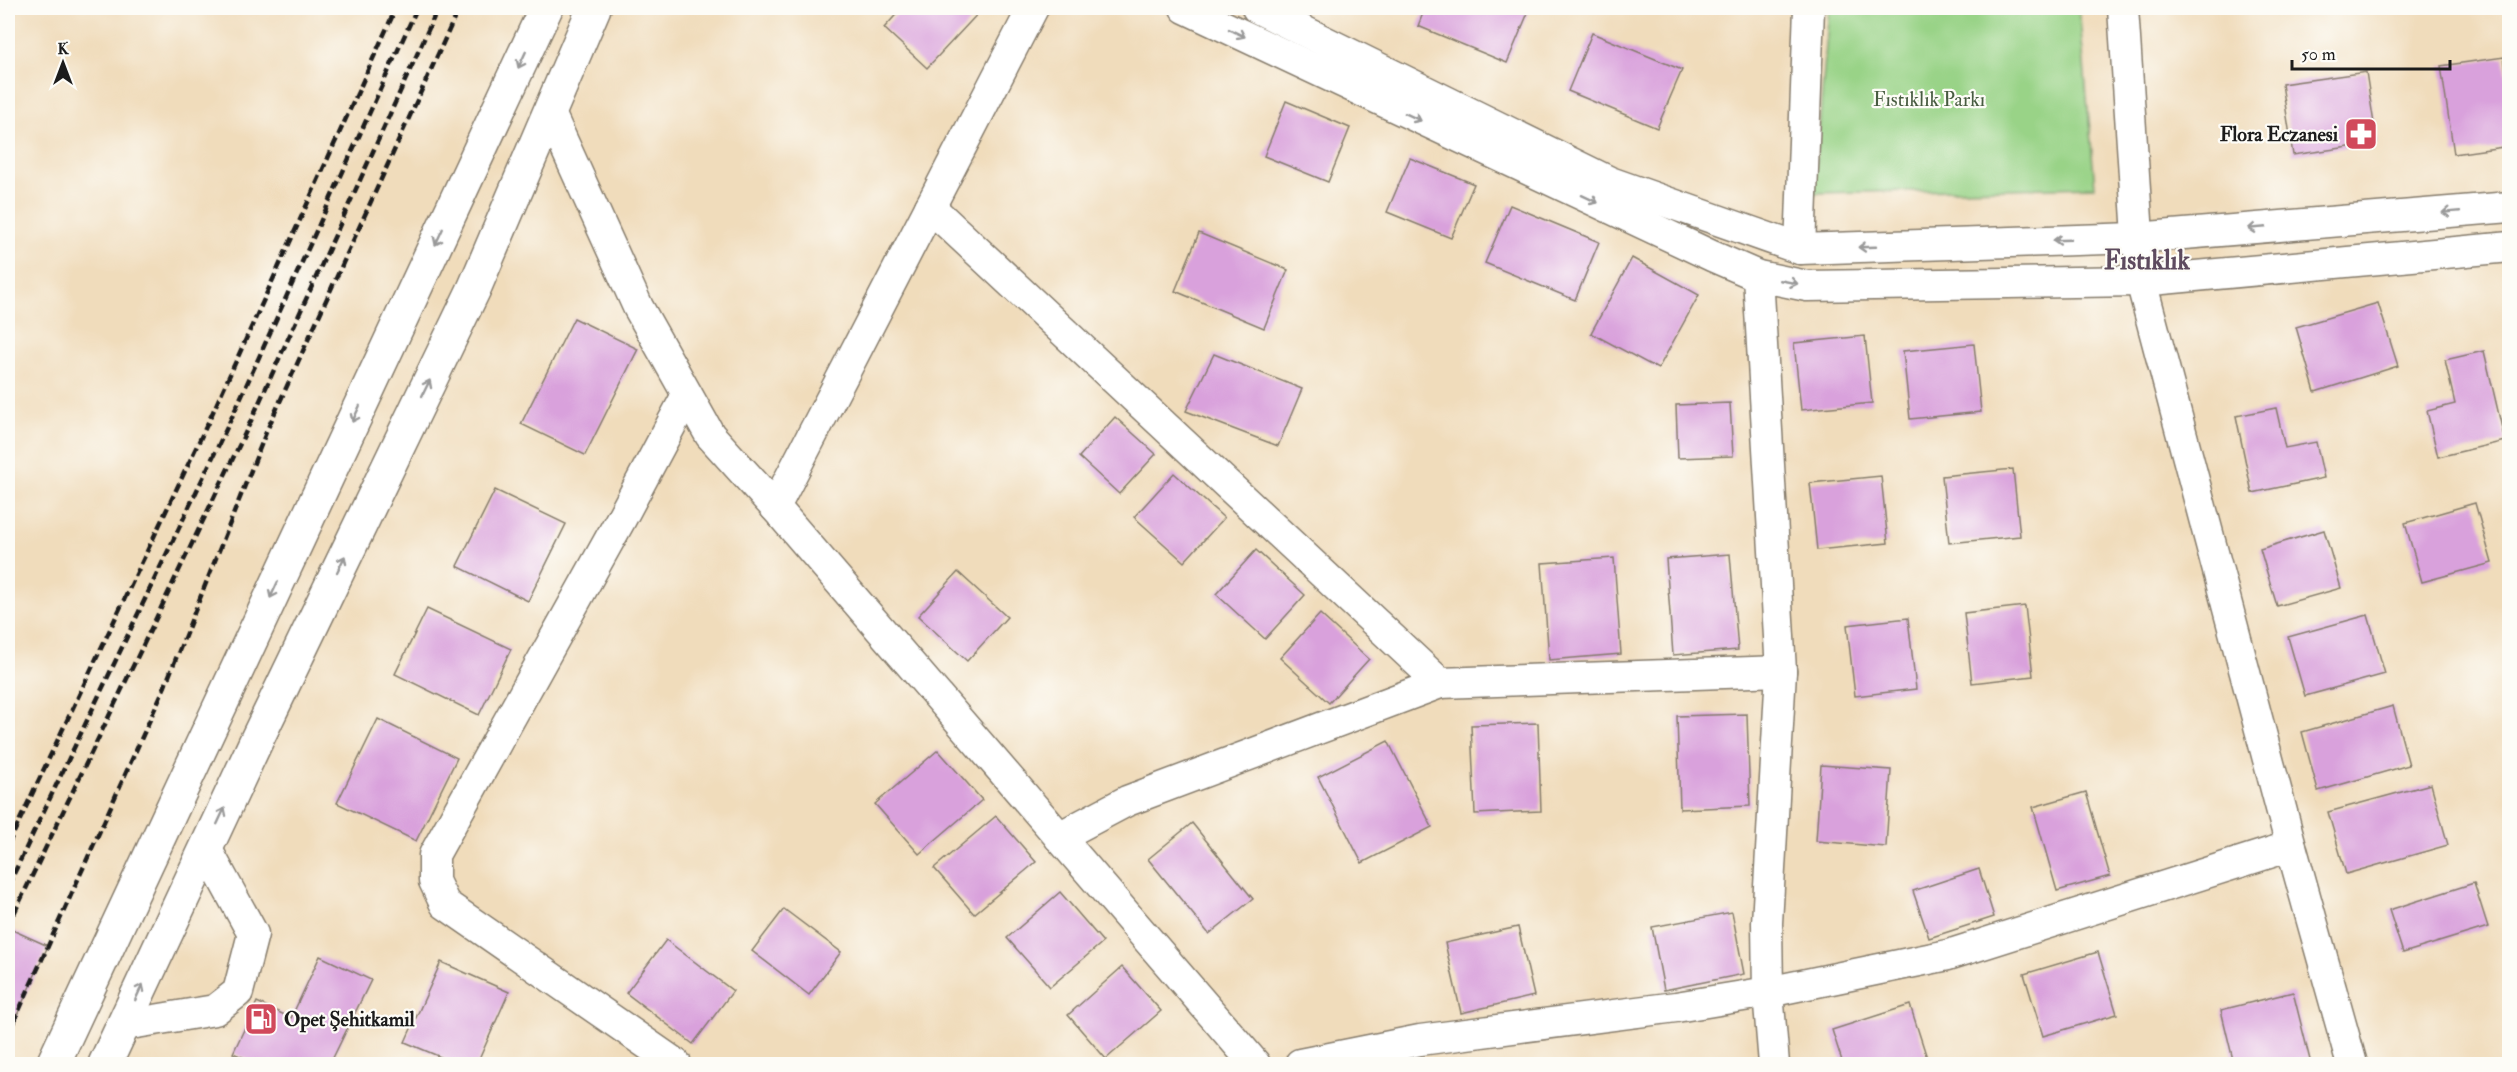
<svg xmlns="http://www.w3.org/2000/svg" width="2517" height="1072" font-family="'IM FELL Double Pica',serif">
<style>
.green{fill:#99d387;stroke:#5a7852;stroke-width:1.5}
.building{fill:#d9a1dc}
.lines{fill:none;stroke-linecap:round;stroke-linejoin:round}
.minor-casing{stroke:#867c6c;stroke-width:33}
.major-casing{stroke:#867c6c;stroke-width:36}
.minor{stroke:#fff;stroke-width:30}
.major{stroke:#fff;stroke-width:33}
.rail{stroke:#1c1c1c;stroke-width:4.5;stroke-dasharray:9 4.5;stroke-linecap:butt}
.oneway{stroke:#999}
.labels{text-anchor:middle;stroke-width:4.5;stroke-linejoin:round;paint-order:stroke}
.park-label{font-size:20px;fill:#485c41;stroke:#fdfcf7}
.poi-label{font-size:20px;font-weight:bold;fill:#1c1c1c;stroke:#fdfcf7;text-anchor:end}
.district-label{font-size:26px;font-weight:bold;fill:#5e4b5f;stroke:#fdfcf7}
</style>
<rect width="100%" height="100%" fill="#fdfcf7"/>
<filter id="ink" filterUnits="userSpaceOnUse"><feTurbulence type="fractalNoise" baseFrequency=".0167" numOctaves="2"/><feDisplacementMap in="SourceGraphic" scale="12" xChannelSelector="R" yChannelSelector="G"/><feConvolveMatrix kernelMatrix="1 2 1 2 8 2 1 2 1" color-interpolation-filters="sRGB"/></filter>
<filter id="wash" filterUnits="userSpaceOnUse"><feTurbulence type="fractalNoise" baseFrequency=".008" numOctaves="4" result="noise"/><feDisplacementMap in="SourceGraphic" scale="24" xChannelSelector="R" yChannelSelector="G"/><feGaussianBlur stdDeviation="1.35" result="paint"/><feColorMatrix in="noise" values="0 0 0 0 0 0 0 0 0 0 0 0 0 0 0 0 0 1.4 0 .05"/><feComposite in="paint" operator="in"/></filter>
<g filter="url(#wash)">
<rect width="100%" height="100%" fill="#f0dcbb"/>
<!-- green -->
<path class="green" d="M1829,8h250l16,179 -281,6z"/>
<g id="blocks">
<!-- building -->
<g class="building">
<path d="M902,8h81l-56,60 -43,-40z"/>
<path d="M1425,8h105l-23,55 -89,-37z"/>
<path d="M1592,33l90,37 -25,58 -89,-37z"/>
<path d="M2504,57l6,41v48l-56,8 -13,-88z"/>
<path d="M2366,72l11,71 -84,12 -11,-71z"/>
<path d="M1286,101l64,27 -22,54 -64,-26z"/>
<path d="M1410,158l64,26 -23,54 -64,-26z"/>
<path d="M1510,205l89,37 -24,58 -90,-37z"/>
<path d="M1199,233l89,37 -24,58 -89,-37z"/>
<path d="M1632,258l67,37 -41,74 -67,-36z"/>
<path d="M2378,303l20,63 -83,26 -19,-65z"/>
<path d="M574,318l64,31 -53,106 -64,-31z"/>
<path d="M1865,336l7,67 -71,7 -7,-67z"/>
<path d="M1974,344l7,68 -71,7 -7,-68z"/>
<path d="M2484,351l21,90 -67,16 -11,-46 28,-7 -10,-44z"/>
<path d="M1214,354l88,35 -24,57 -92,-35z"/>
<path d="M1730,403l3,53 -55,2 -2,-53z"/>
<path d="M2276,408l9,40 31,-6 8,36 -72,15 -16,-77z"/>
<path d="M1115,417l41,37 -37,40 -40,-37z"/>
<path d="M2013,469l7,67 -71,7 -7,-67z"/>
<path d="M1174,473l50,45 -40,44 -50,-45z"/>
<path d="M1881,476l7,67 -71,7 -7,-67z"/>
<path d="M495,490l71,34 -38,77 -71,-35z"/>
<path d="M2475,503l17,60 -70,19 -17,-59z"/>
<path d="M2324,530l17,58 -64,18 -17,-57z"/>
<path d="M1256,550l49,45 -40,44 -49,-45z"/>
<path d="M1730,554l8,96 -65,5 -7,-96z"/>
<path d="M1614,558l7,96 -72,6 -7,-97z"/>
<path d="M958,572l49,45 -40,44 -49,-45z"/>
<path d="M2025,606l8,70 -61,7 -8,-70z"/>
<path d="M427,609l84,40 -32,66 -84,-41z"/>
<path d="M1320,614l49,45 -40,44 -49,-45z"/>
<path d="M2368,615l17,59 -80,22 -17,-59z"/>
<path d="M1908,618l8,71 -61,7 -8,-71z"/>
<path d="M2393,706l16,59 -91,26 -16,-59z"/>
<path d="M1747,714l3,92 -70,3 -3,-93z"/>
<path d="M378,719l79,39 -41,83 -79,-38z"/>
<path d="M1538,723l3,88 -66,3 -4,-89z"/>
<path d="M1388,741l44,86 -70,36 -44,-86z"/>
<path d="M938,750l44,50 -63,54 -44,-50z"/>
<path d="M1821,765l70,5 -5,77 -70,-6z"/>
<path d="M2431,784l17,61 -102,29 -18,-62z"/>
<path d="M2086,792l24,84 -53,15 -24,-84z"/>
<path d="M996,816l40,46 -62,52 -40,-46z"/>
<path d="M1192,823l61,76 -44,35 -61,-75z"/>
<path d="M1979,869l15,48 -65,21 -16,-47z"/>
<path d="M2474,883l14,44 -85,26 -14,-43z"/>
<path d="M1060,892l43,50 -53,45 -43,-49z"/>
<path d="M784,909l57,43 -32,43 -57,-44z"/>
<path d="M1732,912l12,62 -80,16 -12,-63z"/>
<path d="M1518,927l16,69 -73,17 -16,-70z"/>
<path d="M8,928l40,18 -40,89z"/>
<path d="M666,940l67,51 -40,53 -67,-51z"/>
<path d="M2098,952l19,62 -74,22 -19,-62z"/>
<path d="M320,956l51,24 -41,84h-72l-25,-11 24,-51 34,16z"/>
<path d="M441,962l68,30 -32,72h-20l-52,-22z"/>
<path d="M1122,967l39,44 -55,48 -38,-44z"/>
<path d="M2293,992l18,72h-77l-13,-54z"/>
<path d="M1910,1005l19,59h-86l-11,-34z"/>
</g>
</g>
</g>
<g filter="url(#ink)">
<use href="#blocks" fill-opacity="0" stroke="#867c6c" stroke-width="1.5"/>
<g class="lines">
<defs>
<g id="minor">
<path d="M1185,8l527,248 46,20 49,10 334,-5 369,-34"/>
<path d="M1257,8l353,174 190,67 336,-11 374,-31"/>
<path d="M2123,8l18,273 150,565 61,218"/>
<path d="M549,111l89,196 72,128 65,72 480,557"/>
<path d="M930,207l510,476 341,-12"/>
<path d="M1800,249l9,-241"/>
<path d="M1758,276l23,395 -14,252 1,69 6,72"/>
<path d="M775,507l258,-499"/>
<path d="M1059,837l68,-36 313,-118"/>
<path d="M124,1025l91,-15 23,-18 15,-58 -47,-86"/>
<path d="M676,1064l-231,-160 -11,-23v-26l187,-336 66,-124"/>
<path d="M1300,1064l120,-24 256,-33 92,-15 180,-37 343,-109"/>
</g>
<g id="major">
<path d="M53,1064l493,-1056"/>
<path d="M105,1064l154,-329 215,-446 120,-281"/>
</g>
</defs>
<!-- minor casing -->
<use href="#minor" class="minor-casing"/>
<!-- major casing -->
<use href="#major" class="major-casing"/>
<!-- minor -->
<use href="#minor" class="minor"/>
<!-- major -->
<use href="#major" class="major"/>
<!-- rail -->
<g class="rail">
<path d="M8,845l204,-431 184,-406"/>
<path d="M8,886l223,-467 186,-411"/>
<path d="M8,926l241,-501 189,-417"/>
<path d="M8,1035l157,-349 102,-256 192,-422"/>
</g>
</g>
<!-- one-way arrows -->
<defs><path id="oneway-shaft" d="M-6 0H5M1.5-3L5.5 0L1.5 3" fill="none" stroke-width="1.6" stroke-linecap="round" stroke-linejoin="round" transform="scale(1.5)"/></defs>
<g class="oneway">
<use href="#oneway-shaft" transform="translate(1237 33) rotate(26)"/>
<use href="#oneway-shaft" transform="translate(522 60) rotate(115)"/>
<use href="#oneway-shaft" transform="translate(1413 117) rotate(25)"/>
<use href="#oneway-shaft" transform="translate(1590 199) rotate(25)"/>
<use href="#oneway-shaft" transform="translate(2451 212) rotate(175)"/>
<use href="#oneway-shaft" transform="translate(2257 228) rotate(175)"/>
<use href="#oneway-shaft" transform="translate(439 237) rotate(115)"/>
<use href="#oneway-shaft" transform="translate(2062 240) rotate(178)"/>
<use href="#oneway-shaft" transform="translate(1867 247) rotate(178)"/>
<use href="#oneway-shaft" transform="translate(1789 282) rotate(11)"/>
<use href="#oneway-shaft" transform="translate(426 388) rotate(-64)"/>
<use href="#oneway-shaft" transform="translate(356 414) rotate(115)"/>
<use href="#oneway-shaft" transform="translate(341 564) rotate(-64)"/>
<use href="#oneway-shaft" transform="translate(274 590) rotate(115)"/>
<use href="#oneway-shaft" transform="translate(221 816) rotate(-65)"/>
<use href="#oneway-shaft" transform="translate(139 992) rotate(-65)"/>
</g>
</g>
<!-- icons -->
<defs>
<symbol id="pharmacy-square" viewBox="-11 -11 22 22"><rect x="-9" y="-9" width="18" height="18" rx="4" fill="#d1495b" stroke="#fdfcf7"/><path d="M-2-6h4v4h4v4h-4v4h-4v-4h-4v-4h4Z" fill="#fff"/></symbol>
<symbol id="fuel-square" viewBox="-11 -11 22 22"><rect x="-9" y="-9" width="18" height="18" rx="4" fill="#d1495b" stroke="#fdfcf7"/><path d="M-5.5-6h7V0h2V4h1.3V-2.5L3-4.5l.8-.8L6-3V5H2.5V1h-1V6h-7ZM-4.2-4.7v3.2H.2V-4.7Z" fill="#fff"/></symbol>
</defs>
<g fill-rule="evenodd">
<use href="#pharmacy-square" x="2342" y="115" width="38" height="38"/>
<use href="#fuel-square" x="242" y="1000" width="38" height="38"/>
</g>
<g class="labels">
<!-- park labels -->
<g class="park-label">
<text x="1929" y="106">Fıstıklık Parkı</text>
</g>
<!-- poi labels -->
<g class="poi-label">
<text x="2338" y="141">Flora Eczanesi</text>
<text x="284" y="1026" text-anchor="start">Opet Şehitkamil</text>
</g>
<!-- district labels -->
<g class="district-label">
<text x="2147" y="269">Fıstıklık</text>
</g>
</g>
<!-- margin -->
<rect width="2517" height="1072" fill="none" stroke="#fdfcf7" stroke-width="30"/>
<!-- north arrow -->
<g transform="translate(63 63)" stroke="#fdfcf7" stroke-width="4.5" paint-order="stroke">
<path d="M0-4.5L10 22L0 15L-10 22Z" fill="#1c1c1c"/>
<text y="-9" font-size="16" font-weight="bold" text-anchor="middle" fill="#1c1c1c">K</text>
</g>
<!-- scale -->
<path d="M2292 60v9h158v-9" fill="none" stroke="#1c1c1c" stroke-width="3"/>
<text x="2301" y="60" font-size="18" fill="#1c1c1c" stroke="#fdfcf7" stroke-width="4.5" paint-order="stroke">50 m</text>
</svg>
